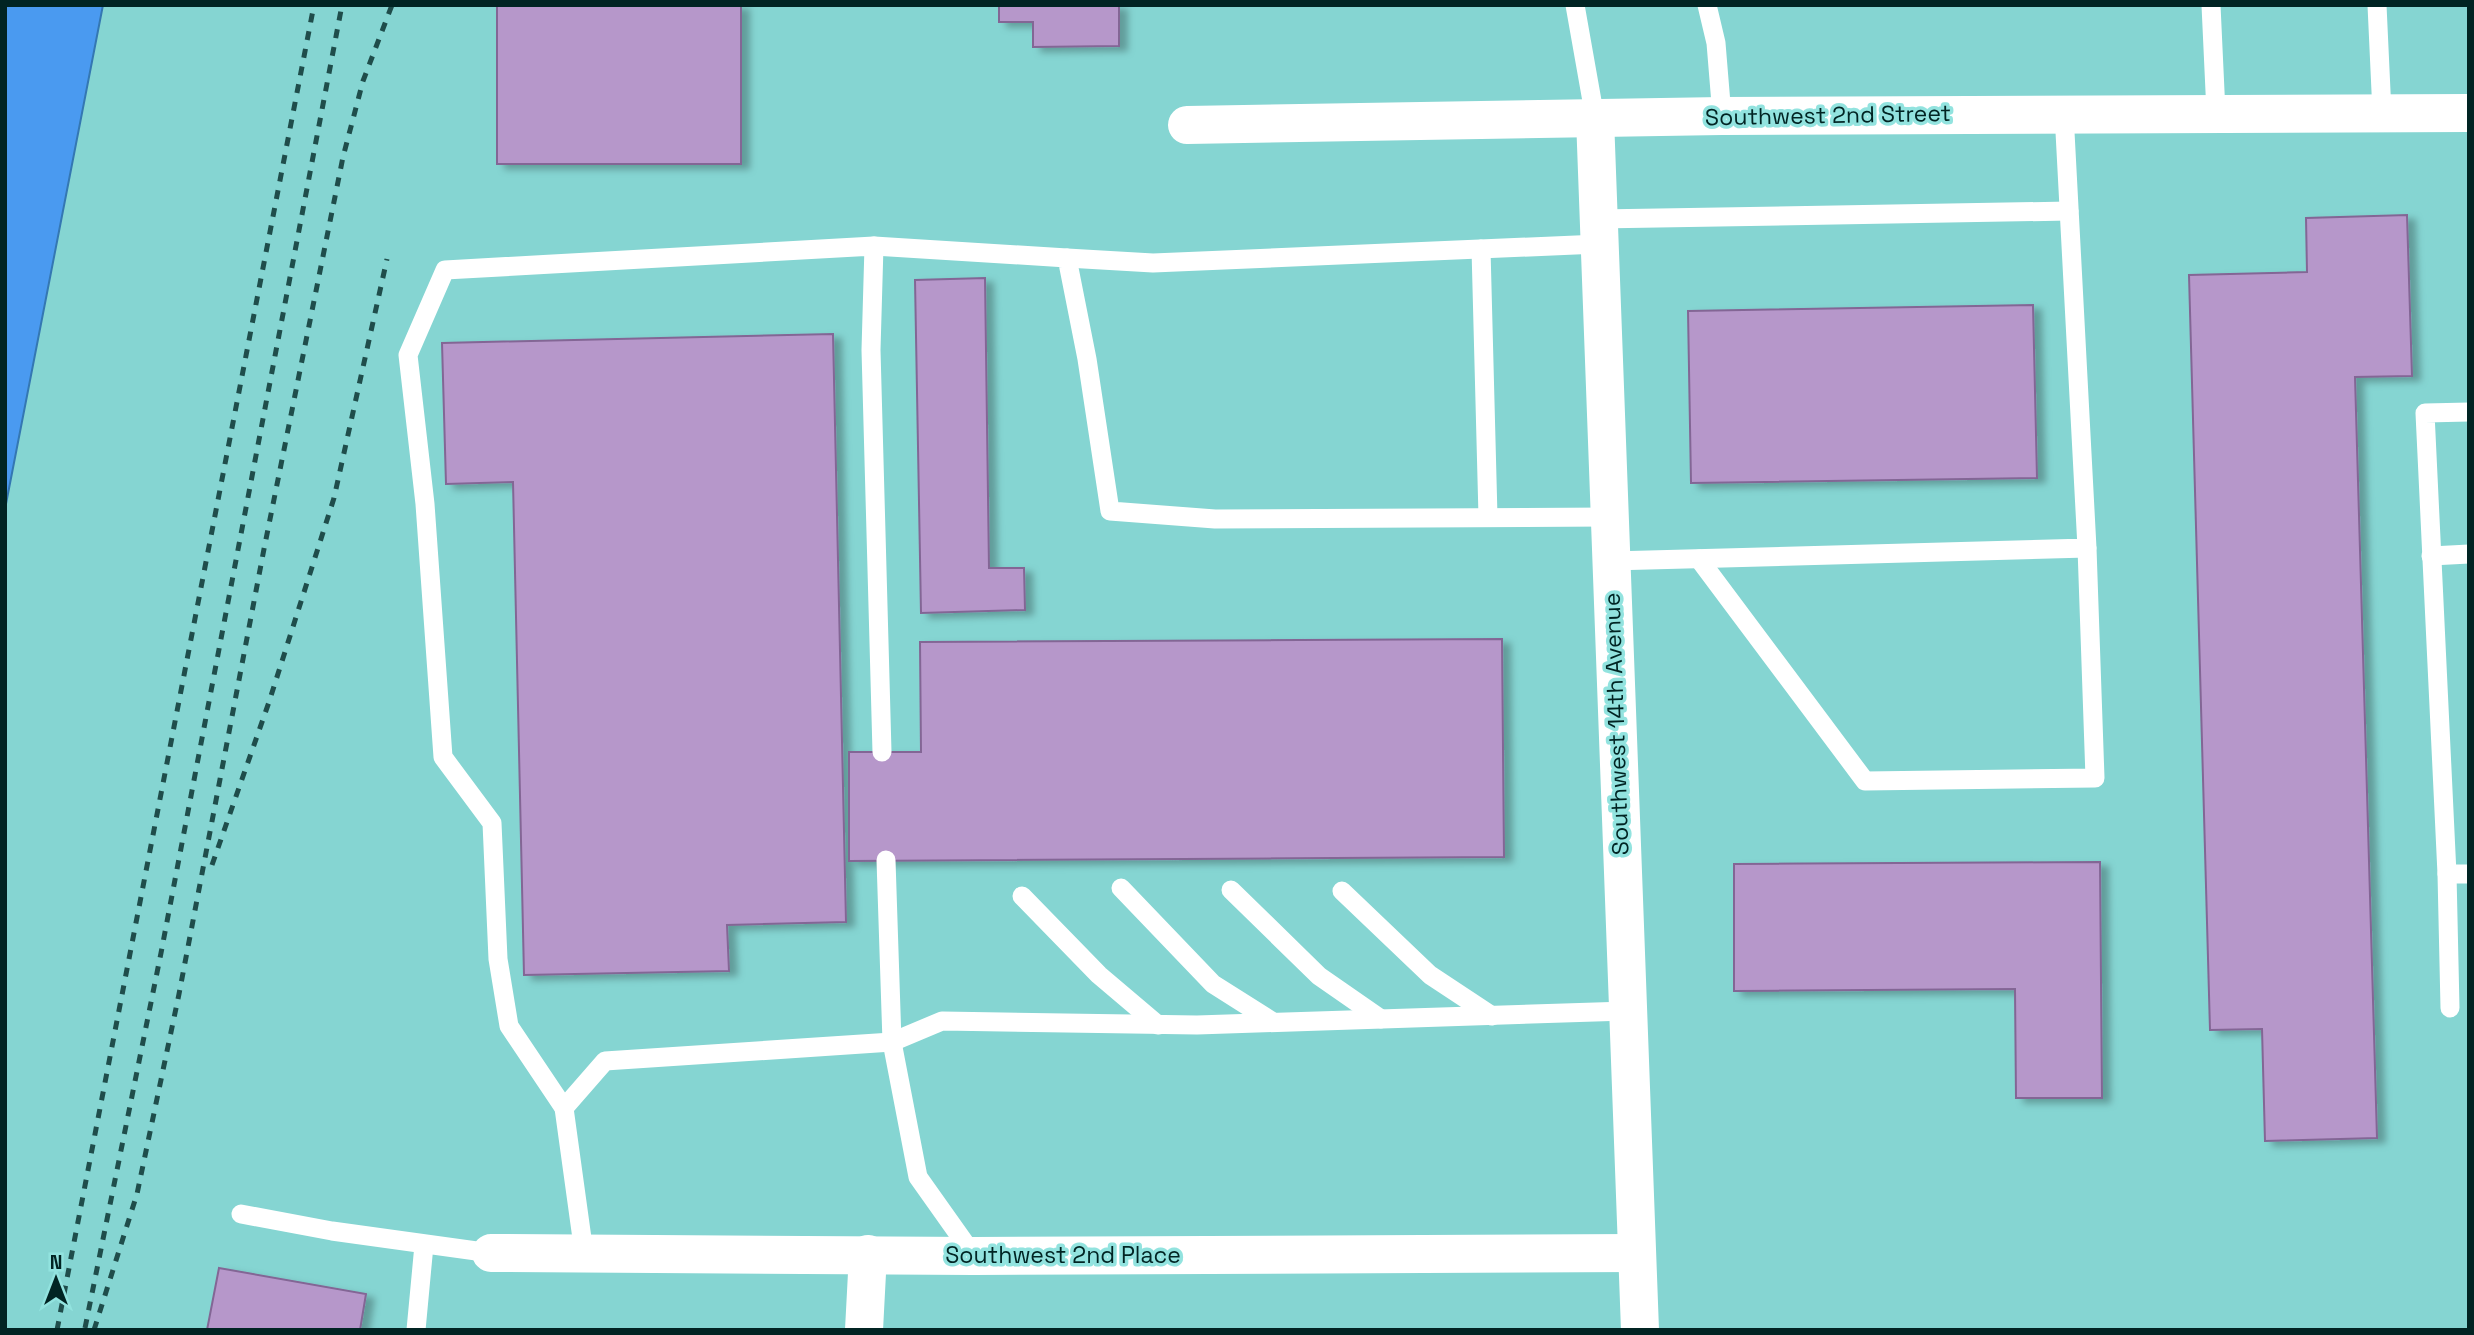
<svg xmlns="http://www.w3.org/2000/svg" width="2474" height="1335" font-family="'Space Grotesk',sans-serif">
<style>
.water{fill:#4a9af0;stroke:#3477b2;stroke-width:2}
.building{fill:#b697ca;stroke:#836695;stroke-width:2;filter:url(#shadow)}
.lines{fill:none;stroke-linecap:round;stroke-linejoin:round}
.lane{stroke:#fff;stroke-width:19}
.street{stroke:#fff;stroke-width:38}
.rail{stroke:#1f4d4b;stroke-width:5;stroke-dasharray:9 9;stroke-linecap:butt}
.labels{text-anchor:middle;stroke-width:7;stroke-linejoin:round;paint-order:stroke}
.street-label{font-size:23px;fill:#012423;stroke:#92e3df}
</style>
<defs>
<filter id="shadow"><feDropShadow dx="8" dy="4.5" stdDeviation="3.5" flood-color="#0004"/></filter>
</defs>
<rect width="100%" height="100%" fill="#85d5d2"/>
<!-- water -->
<path class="water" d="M5,5h98l-98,504z"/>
<!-- building -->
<g class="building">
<rect x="497" y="5" width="244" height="159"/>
<path d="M999,5h120v41l-86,1v-25h-34z"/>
<path d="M2407,215l5,161 -57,1 22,761 -112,3 -3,-112 -52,1 -21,-755 118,-3 -1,-54z"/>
<path d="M985,278l4,290h35l1,42 -104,3 -6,-333z"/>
<path d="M2033,305l4,173 -346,5 -3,-172z"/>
<path d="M833,334l13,588 -119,3 2,46 -205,4 -11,-493 -67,2 -4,-141z"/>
<path d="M1502,639l2,218 -655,4v-109h72l-1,-110z"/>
<path d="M2100,862l2,236h-86l-1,-109 -281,2v-127z"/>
<path d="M219,1268l147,26 -6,36h-153z"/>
</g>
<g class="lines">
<!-- lane -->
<g class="lane">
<path d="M1575,5l20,113"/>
<path d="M1707,5l9,38 6,73"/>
<path d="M2211,5l5,108"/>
<path d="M2377,5l5,108"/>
<path d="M1598,219l471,-8"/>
<path d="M874,246l193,12 20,101 23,152 105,8 394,-2"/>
<path d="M1481,249l7,268"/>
<path d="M1067,258l86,5 446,-19"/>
<path d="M2469,412l-44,1 22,461h22"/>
<path d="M2431,556l38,-2"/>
<path d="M1699,559l166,222 230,-3 -8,-230"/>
<path d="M1611,561l476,-13 -23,-435"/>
<path d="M886,860l6,182 26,135 56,79"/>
<path d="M2447,874l3,134"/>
<path d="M1121,888l92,96 60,38"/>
<path d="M1231,890l88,86 62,43"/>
<path d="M1342,891l88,84 62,41"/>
<path d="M1022,896l77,79 59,50"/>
<path d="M564,1108l-55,-82 -11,-67 -6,-136 -49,-66 -18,-253 -17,-149 37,-85 429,-24 -3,104 11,402"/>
<path d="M241,1214l91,17 159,22"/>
<path d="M584,1253l-20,-145 41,-47 287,-19 50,-21 255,4 430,-14"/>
<path d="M416,1330l8,-85"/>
</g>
<!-- street -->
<g class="street">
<path d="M1595,118l45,1212"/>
<path d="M1187,125l535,-9 747,-3"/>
<path d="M491,1253l483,3 662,-3"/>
<path d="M864,1330l4,-76"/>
</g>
<!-- rail -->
<g class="rail">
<path d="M212,865l57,-163 65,-204 53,-239"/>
<path d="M85,1328l76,-375 181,-948"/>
<path d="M57,1330l257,-1325"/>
<path d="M94,1330l43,-136 42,-200 85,-445 79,-392 20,-76 29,-76"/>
</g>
</g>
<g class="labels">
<!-- street labels -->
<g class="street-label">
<text transform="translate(1828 115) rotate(-1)" y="8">Southwest 2nd Street</text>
<text transform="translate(1616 724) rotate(-92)" y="8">Southwest 14th Avenue</text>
<text x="1063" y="1263">Southwest 2nd Place</text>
</g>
</g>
<!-- border -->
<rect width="2474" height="1335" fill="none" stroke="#012423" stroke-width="14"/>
<!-- north arrow -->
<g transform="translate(56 1279)" stroke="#92e3df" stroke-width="5" paint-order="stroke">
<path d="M0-5L12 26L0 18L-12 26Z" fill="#012423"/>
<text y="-10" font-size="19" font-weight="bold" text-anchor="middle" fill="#012423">N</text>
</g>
</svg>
